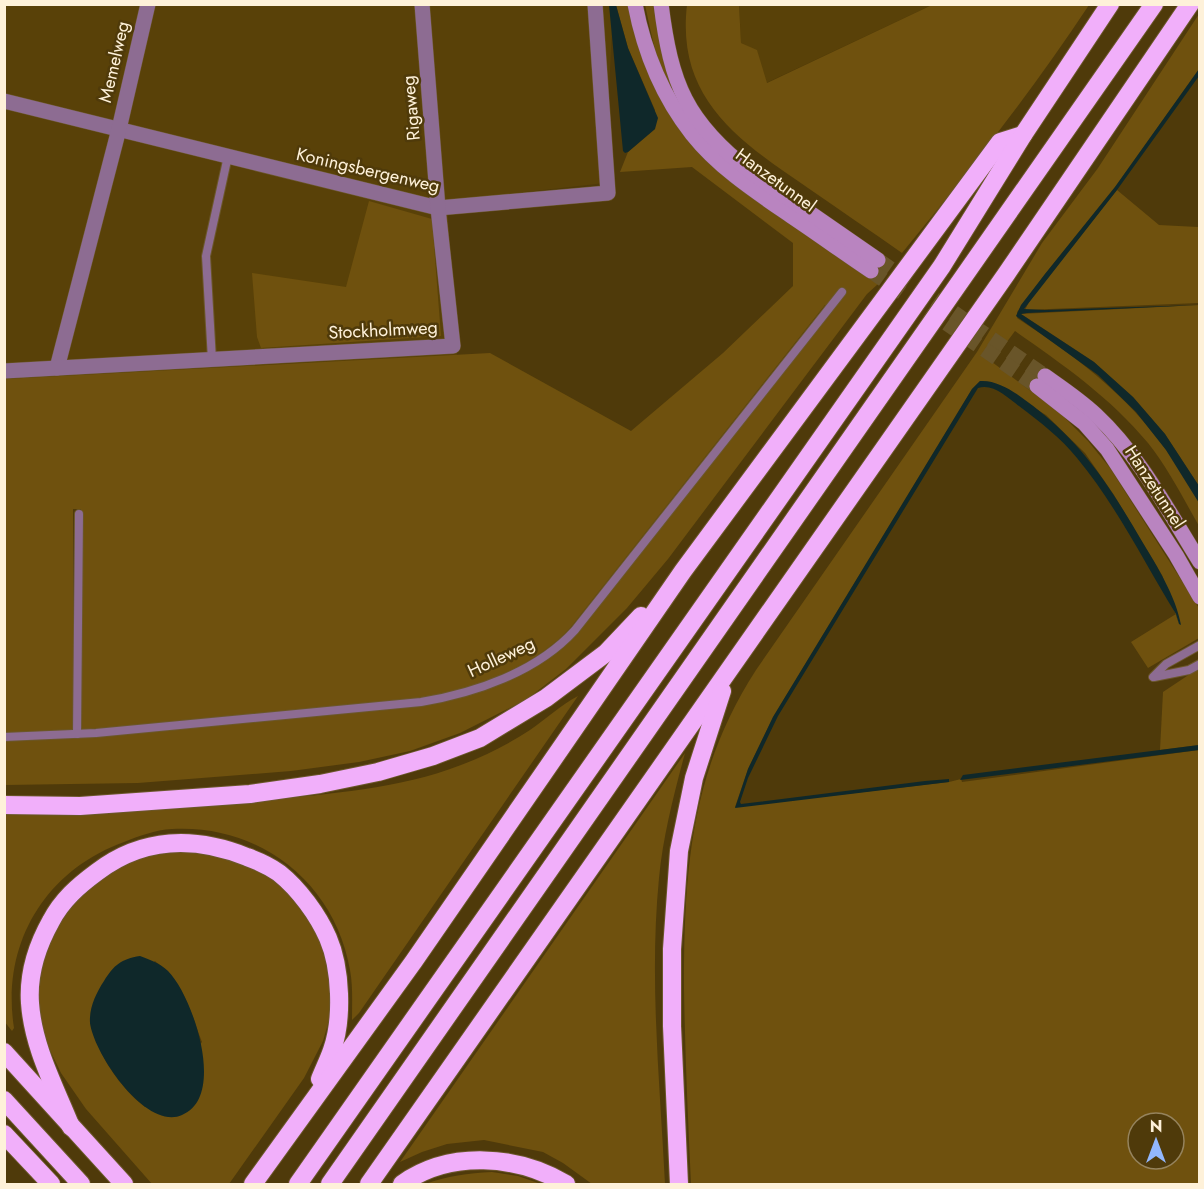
<svg xmlns="http://www.w3.org/2000/svg" width="1204" height="1189" font-family="Jost,sans-serif">
<style>
.built{fill:#594108}
.green{fill:#6f510e;fill-rule:evenodd}
.water{fill:#0f282a}
.lines{fill:none;stroke-linecap:round;stroke-linejoin:round}
.secondary-tunnel{stroke:#695529;stroke-width:15;stroke-dasharray:15 8;stroke-linecap:butt}
.lane-casing{stroke:#6b572b;stroke-width:10}
.street-casing{stroke:#6b572b;stroke-width:16}
.secondary-casing{stroke:#6b572b;stroke-width:16}
.highway-casing{stroke:#6b572b;stroke-width:20}
.lane{stroke:#8d6c92;stroke-width:8}
.street{stroke:#8d6c92;stroke-width:15}
.secondary{stroke:#b984c0;stroke-width:15}
.highway{stroke:#f1affa;stroke-width:18}
.labels{text-anchor:middle;stroke-width:5;stroke-linejoin:round;paint-order:stroke}
.street-label{font-size:18px;fill:#fef1d9;stroke:#4f3a0a}
</style>
<rect width="100%" height="100%" fill="#4f3a0a"/>
<!-- built -->
<g class="built">
<path d="M5,5h608l-8,178 -158,18 11,169 -453,32z"/>
<path d="M739,5h193l-166,78 -9,-32 -16,-8z"/>
</g>
<!-- green -->
<g class="green">
<path d="M616,5h14l26,75 202,191 20,13 -11,10 -199,265 -41,49 -61,61 -39,30 -67,34 -50,18 -51,11 -68,9 -153,12 -133,2v-44l91,-4 325,-31c56,-9 118,-31 157,-74l253,-322 -6,-5 -254,322c-37,41 -97,62 -151,71l-339,32v-221h-8v221l-68,3v-354l485,-26 141,78 92,-78 70,-67v-43l-101,-76 -72,5 8,-20 27,-23v-19l-27,-62z"/>
<path d="M645,5h8l7,41 21,57c-21,-17 -30,-72 -36,-98z"/>
<path d="M687,5h52l2,38 16,7 10,33 165,-78h157c-57,86 -121,168 -187,248 -30,-21 -62,-43 -94,-65 -69,-47 -132,-89 -121,-183z"/>
<path d="M1199,14v55l-84,118 -70,87 -28,38v6c65,42 119,84 161,149 6,9 19,26 21,36 2,6 0,16 0,23 -16,-28 -31,-58 -51,-83 -38,-46 -86,-79 -133,-112l-23,31 67,50 29,29 22,27 89,140v30l-51,30 -17,-26 45,-28 3,10 -17,-49 -48,-80 -29,-42 -39,-38 -55,-33 -11,-1 -8,8 -199,328 -25,52 -13,38 214,-25 12,-3 1,3 237,-32v434h-508c-3,-65 -6,-130 -7,-195 0,-117 6,-217 72,-319l221,-318 65,-109 56,-75zM1138,1123h36v36h-36z"/>
<path d="M1117,190l42,35 39,2 1,76 -174,7 5,-10z"/>
<path d="M369,201l63,18 9,117 -180,12 -4,-11 -5,-64 94,14z"/>
<path d="M1199,305v181l-34,-52 -32,-37 -39,-35 -73,-48z"/>
<path d="M1199,668v77l-39,5 3,-58z"/>
<path d="M578,696l-219,317 -7,7c0,-17 1,-34 -2,-50 -15,-87 -90,-146 -178,-141 -17,1 -33,7 -48,13 -80,29 -123,103 -110,186l-2,3 -8,-10v-209c87,3 173,-3 260,-12 65,-6 135,-11 197,-35 24,-9 48,-21 69,-35 16,-11 31,-25 48,-34z"/>
<path d="M685,753c-11,41 -22,83 -26,125 -10,102 1,205 6,306h-73l-29,-21 -20,-11 -59,-12 -37,4 -25,8 -22,10z"/>
<path d="M165,850l54,5 57,23 27,32 17,27 8,36 5,34 -10,34 -19,37 -75,106h-77l-66,-75 -25,-36 -16,-33 -8,-30v-35l19,-56 27,-31 35,-24zM155,961c4,4 11,7 14,12 17,19 24,46 33,69l-57,65c-26,-20 -47,-53 -55,-85z"/>
<path d="M492,1172l26,4 23,8h-116c22,-8 43,-11 67,-12z"/>
</g>
<!-- water -->
<g class="water">
<path d="M609,5h7l12,43 30,70 -3,11 -27,23 -3,1 -2,-2z"/>
<path d="M1199,69v7l-82,114 -93,119 21,1 154,-5 -172,8 -6,1 73,48 39,35 32,37 34,52v17l-33,-53 -30,-38 -38,-37 -82,-59 5,-11 24,-31 70,-87z"/>
<path d="M980,381c16,-1 32,9 45,19 56,40 84,85 118,143 14,23 33,54 38,82l-2,-1 -3,-10c-32,-52 -60,-109 -99,-156 -16,-20 -38,-37 -58,-52 -12,-9 -26,-23 -41,-18l-200,328 -30,62 -8,24 1,2 184,-23 24,-2v3l-214,26 13,-39 25,-52 199,-328z"/>
<path d="M1199,745v5l-239,30 3,-5z"/>
<path d="M140,956c11,4 19,7 28,15 25,25 59,126 14,144 -36,16 -88,-61 -92,-92 -1,-15 6,-30 14,-42 10,-16 17,-22 36,-25z"/>
</g>
<g class="lines">
<!-- secondary-tunnel -->
<g class="secondary-tunnel">
<path d="M878,260l167,116"/>
<path d="M871,271l166,115"/>
</g>
<defs>
<g id="lane">
<path d="M212,360l-6,-104 22,-100"/>
<path d="M1153,677l13,-13 34,-19"/>
<path d="M1154,677l35,-7 11,-6"/>
<path d="M77,734l2,-220"/>
<path d="M4,737l92,-4 325,-31c54,-9 116,-30 154,-72l267,-338"/>
</g>
<g id="street">
<path d="M4,101l434,107 170,-15 -13,-189"/>
<path d="M57,368l62,-239 29,-125"/>
<path d="M4,371l449,-25 -15,-138 -16,-204"/>
</g>
<g id="secondary">
<path d="M635,4c9,47 28,93 57,130 27,34 64,58 99,82 27,18 53,37 80,55"/>
<path d="M661,4c10,80 25,118 90,168l127,88"/>
<path d="M1045,376c17,12 35,24 51,39 44,41 72,96 104,147"/>
<path d="M1037,386l47,37 23,26 69,106 24,42"/>
</g>
<g id="highway">
<path d="M4,805l76,1 170,-12 70,-10 58,-12 55,-16 47,-18 66,-40 60,-45 35,-37"/>
<path d="M4,1052l120,132"/>
<path d="M4,1100l77,84"/>
<path d="M71,1127c-16,-40 -38,-80 -41,-124 -2,-29 7,-57 21,-82 11,-21 27,-35 46,-49 46,-35 98,-36 150,-15 11,4 22,9 32,16 20,16 39,42 49,65 13,30 15,81 4,112 -3,9 -8,19 -12,29"/>
<path d="M4,1134l47,50"/>
<path d="M253,1184l161,-223 269,-390 317,-429 23,-7"/>
<path d="M298,1184l644,-918 81,-131 87,-131"/>
<path d="M330,1184l824,-1180"/>
<path d="M369,1184l638,-911 183,-269"/>
<path d="M402,1184c48,-34 115,-29 164,0"/>
<path d="M679,1184l-7,-158v-77l7,-98 15,-73 28,-87"/>
</g>
</defs>
<!-- lane casing -->
<use href="#lane" class="lane-casing"/>
<!-- street casing -->
<use href="#street" class="street-casing"/>
<!-- secondary casing -->
<use href="#secondary" class="secondary-casing"/>
<!-- highway casing -->
<use href="#highway" class="highway-casing"/>
<!-- lane -->
<use href="#lane" class="lane"/>
<!-- street -->
<use href="#street" class="street"/>
<!-- secondary -->
<use href="#secondary" class="secondary"/>
<!-- highway -->
<use href="#highway" class="highway"/>
</g>
<g class="labels">
<!-- street labels -->
<g class="street-label">
<text transform="translate(114 62) rotate(-77)" y="6">Memelweg</text>
<text transform="translate(411 108) rotate(-95)" y="6">Rigaweg</text>
<text transform="translate(368 170) rotate(13)" y="6">Koningsbergenweg</text>
<text transform="translate(776 180) rotate(36)" y="6">Hanzetunnel</text>
<text transform="translate(383 330) rotate(-3)" y="6">Stockholmweg</text>
<text transform="translate(1155 487) rotate(57)" y="6">Hanzetunnel</text>
<text transform="translate(501 657) rotate(-25)" y="6">Holleweg</text>
</g>
</g>
<!-- border -->
<rect width="1204" height="1189" fill="none" stroke="#fef1d9" stroke-width="12"/>
<!-- north arrow -->
<g transform="translate(1156 1141)"><circle r="28" fill="#4f3a0a" stroke="#95835d" stroke-width="1.5"/>
<path d="M0-4.5L10 22L0 15L-10 22Z" fill="#92b7fd"/>
<text y="-9" font-size="16" font-weight="bold" text-anchor="middle" fill="#fef1d9">N</text>
</g>
</svg>
